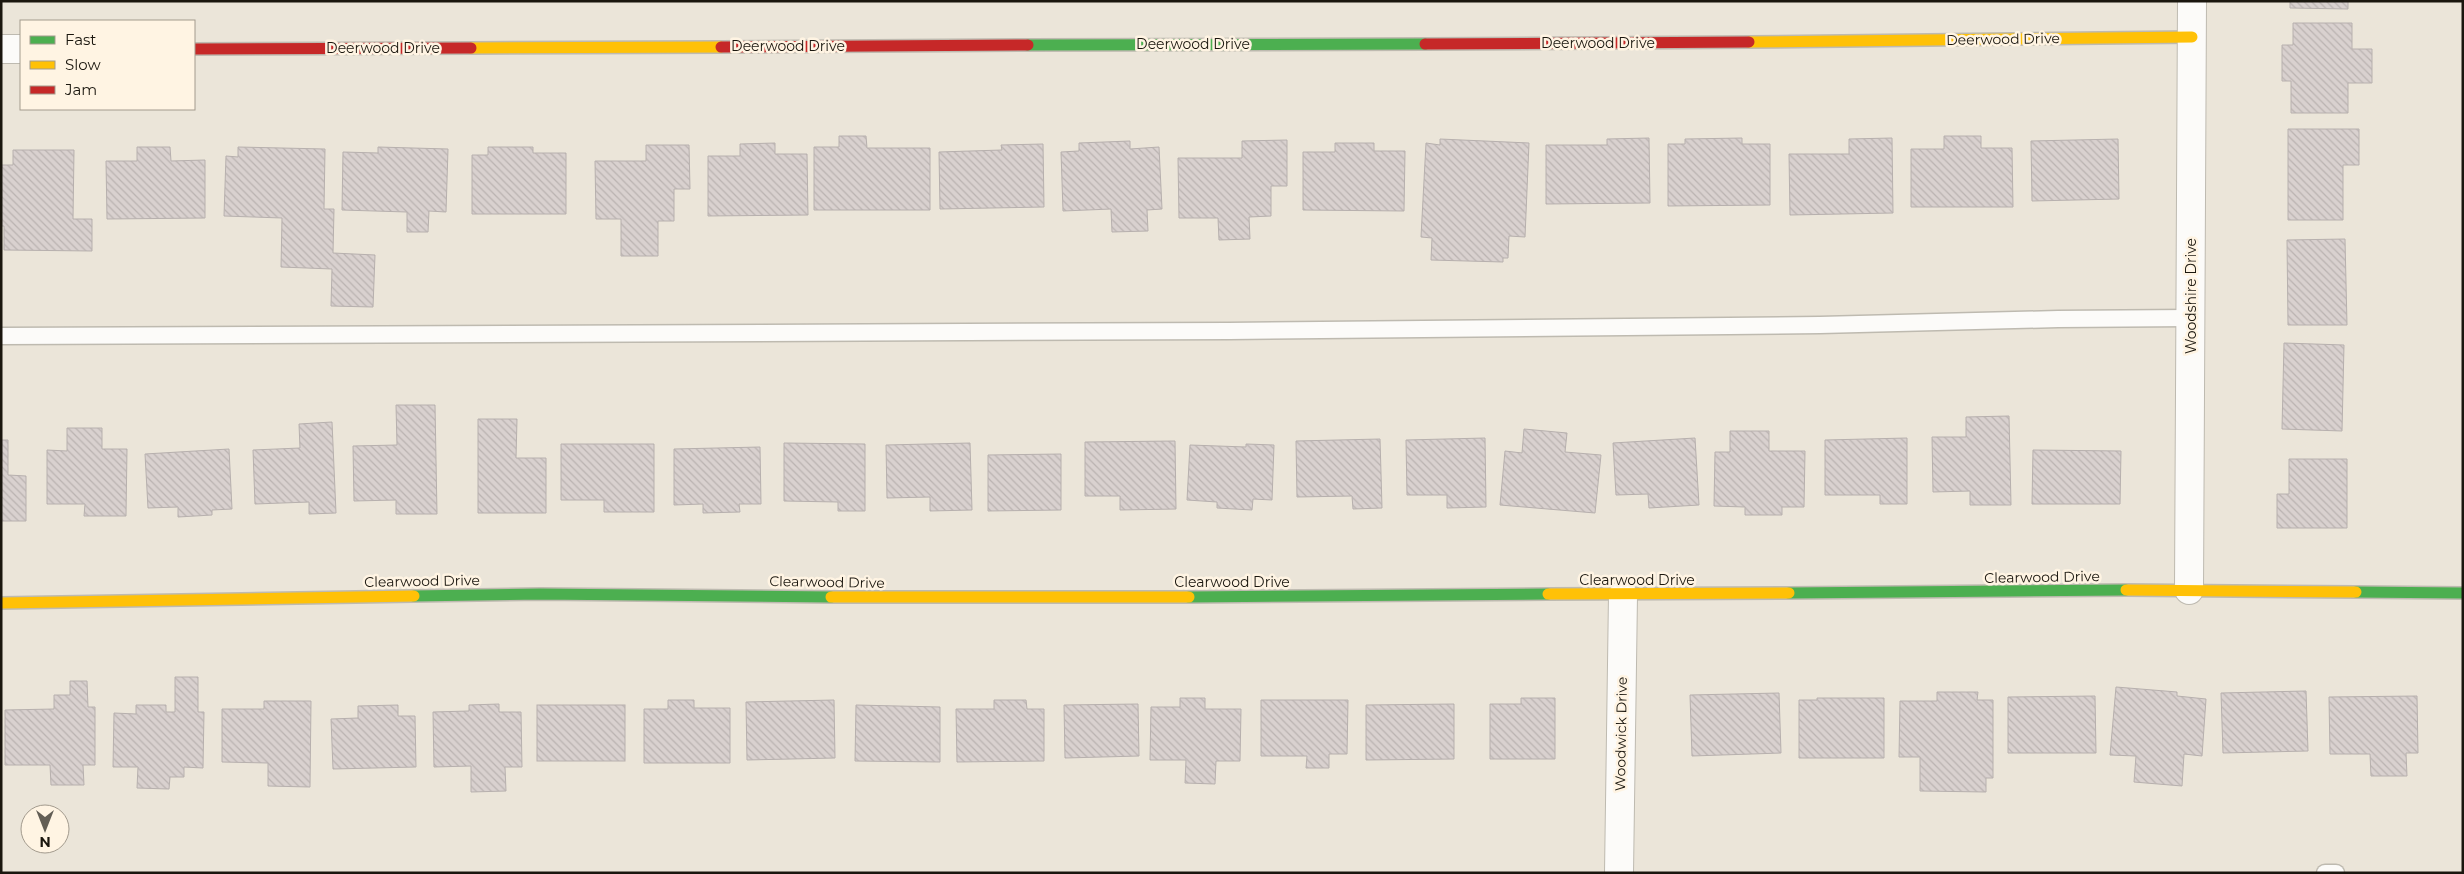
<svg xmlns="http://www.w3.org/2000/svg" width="2464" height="874" font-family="Montserrat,sans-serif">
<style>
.building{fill:url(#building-back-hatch);stroke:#b7b0ae}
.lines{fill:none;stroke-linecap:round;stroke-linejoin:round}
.lane-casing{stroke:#bebab0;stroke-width:19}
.street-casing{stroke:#bebab0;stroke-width:30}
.fast-casing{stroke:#bebab0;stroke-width:14}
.slow-casing{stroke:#bebab0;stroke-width:14}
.jam-casing{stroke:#bebab0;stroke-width:14}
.lane{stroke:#fcfbf9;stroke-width:16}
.street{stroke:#fcfbf9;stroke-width:28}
.fast{stroke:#4caf50;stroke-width:11}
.slow{stroke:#ffc107;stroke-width:11}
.jam{stroke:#c62828;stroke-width:11}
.labels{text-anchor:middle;stroke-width:5;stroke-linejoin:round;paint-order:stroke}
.street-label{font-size:14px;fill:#1a160e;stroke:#fff4e3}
</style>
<defs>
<pattern id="building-back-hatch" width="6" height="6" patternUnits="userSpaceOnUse" patternTransform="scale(1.25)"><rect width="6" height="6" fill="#d9d1cf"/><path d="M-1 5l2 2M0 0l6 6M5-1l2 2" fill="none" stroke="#bab3b1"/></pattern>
</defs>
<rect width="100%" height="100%" fill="#ebe5d9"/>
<!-- building -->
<g class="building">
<path d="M2290,1h58v8l-58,-1z"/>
<path d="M2293,23h59v26h20v34h-24v30h-57v-32h-9v-36h11z"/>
<path d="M2288,129h71v36h-16v55h-55z"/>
<path d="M839,136h27l1,12h63v62h-116v-63h25z"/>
<path d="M1944,136h37v12h31l1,59h-102v-58h33z"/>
<path d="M1649,138l1,65 -104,1v-59h61v-6z"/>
<path d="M1742,138v6h28v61l-102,1v-62h17v-5z"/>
<path d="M1892,138l1,75 -103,2 -1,-61h60v-15z"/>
<path d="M1440,139l89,4 -4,94 -16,-1 -1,22h-5v4l-72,-2 1,-22 -11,-1 5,-94 14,2z"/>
<path d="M2118,139l1,60 -87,2 -1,-60z"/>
<path d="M1287,140v46h-16v30l-22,1 1,22 -31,1 -1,-22h-39l-1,-60h64v-17z"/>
<path d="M1130,141v8l29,-2 3,62 -15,1 1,21 -36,1 -1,-23 -48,2 -2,-59 18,-1v-8z"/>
<path d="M775,143v11h32l1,61 -100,1v-60h32v-12z"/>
<path d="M1335,143h39v8h31l-1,60 -101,-1v-58h32z"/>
<path d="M1043,144l1,63 -104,2 -1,-57 63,-2 -1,-5z"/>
<path d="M646,145h43l1,44h-16v32h-16v35h-37v-37h-25l-1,-58h51z"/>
<path d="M137,147h33l1,14 34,-1v58l-98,1 -1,-58h31z"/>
<path d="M238,147l87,2 -1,60h10l-1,44 42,2 -2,52 -42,-1 1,-37 -51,-2 1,-49 -58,-2 2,-60 12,1z"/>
<path d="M378,147l70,2 -2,63 -17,-1 -1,21h-21v-20l-65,-2 1,-58 35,1z"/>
<path d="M488,147h45v6h33v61h-94v-59h16z"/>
<path d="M13,150h61l-1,69h19v32l-88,-1v-24h-3v-61h12z"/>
<path d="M2345,239l2,86h-59l-1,-85z"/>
<path d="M2284,343l60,2 -2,86 -60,-2z"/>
<path d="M396,405h39l2,109h-41v-14l-42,1 -1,-55 44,-1z"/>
<path d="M2009,416l2,89h-41v-14l-37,1 -1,-55h34v-20z"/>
<path d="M478,419h39l-1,39h30v55h-68z"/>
<path d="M332,422l4,91 -27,1v-12l-54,2 -2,-54 47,-2 -1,-24z"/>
<path d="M67,428h35v21h25l-1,67h-42l1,-12h-38v-54l20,1z"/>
<path d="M1524,429l43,4 -2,19 36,3 -6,58 -95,-8 5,-54 17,2z"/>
<path d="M1730,431h39v20h36l-1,56h-22v8h-37v-8l-31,-1 1,-54h15z"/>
<path d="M1485,438l1,69 -39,1v-13h-40l-1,-55z"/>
<path d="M1695,438l4,67 -50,3 -1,-14 -32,1 -3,-52z"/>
<path d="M1907,438v66h-27v-9h-55v-55z"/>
<path d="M1380,439l2,69 -29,1 -1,-13 -55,1 -1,-56z"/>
<path d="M1,440h7v35l18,1v45h-25z"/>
<path d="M1175,441l1,68 -56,1v-14h-35v-54z"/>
<path d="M784,443l81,1v67h-27v-9l-54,-1z"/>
<path d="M970,443l2,67 -42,1v-14l-43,1 -1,-53z"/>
<path d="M561,444h93v68h-50v-12h-43z"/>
<path d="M1246,444l28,1 -2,55 -19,-1 -1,11 -35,-2v-6l-30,-2 3,-55 56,2z"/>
<path d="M760,447l1,57h-22l1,8 -37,1v-9l-29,1v-56z"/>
<path d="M229,449l3,60 -20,1v5l-34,2v-10l-30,1 -3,-54z"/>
<path d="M2033,450l88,1 -1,53h-88z"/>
<path d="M1061,454v56l-73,1v-56z"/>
<path d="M2289,459h58v69h-70v-34h12z"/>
<path d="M175,677h23v35h6l-1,56 -19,-1v10h-14l-1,12 -32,-1 1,-21h-25l1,-54 22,1v-9h30v7h9z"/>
<path d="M70,681h17l1,26h7v58h-12l1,20h-33l-1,-20h-45v-55l49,-1v-14h16z"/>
<path d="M2116,687l61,5v4l29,3 -4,57 -18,-2 -2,32 -48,-4 2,-26 -26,-1z"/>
<path d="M2306,691l2,60 -85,2 -2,-60z"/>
<path d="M1937,692h41l-1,8h16v78h-7v14l-66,-1v-34h-21l1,-56h37z"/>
<path d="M1779,693l2,60 -89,3 -2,-61z"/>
<path d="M2095,696l1,57h-88v-56z"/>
<path d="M2417,696l1,57h-12l1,23h-36l-1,-22h-40l-1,-57z"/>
<path d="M1180,698h25v11h36l-1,52h-24l-1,23 -30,-1 1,-23h-36l1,-53h29z"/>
<path d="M1521,698h34v61h-65v-55h31z"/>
<path d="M1817,698h67v60h-85v-58h18z"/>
<path d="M668,700h26v8h36v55h-86v-54h24z"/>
<path d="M834,700l1,58 -88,2 -1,-58z"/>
<path d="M994,700h32l1,9h17v52l-87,1 -1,-53h38z"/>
<path d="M1261,700h87l-1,54h-18v14h-23l1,-12h-46z"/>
<path d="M264,701h47l-1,86 -42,-1v-23l-46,-1v-53h42z"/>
<path d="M499,704v8h22l1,55h-17l1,24 -35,1v-26l-37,1 -1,-55 36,-1v-6z"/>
<path d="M1138,704l1,52 -74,2 -1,-53z"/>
<path d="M1454,704v55l-88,1v-55z"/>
<path d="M398,705v11h17l1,51 -83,2 -2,-50 27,-1v-12z"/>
<rect x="537" y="705" width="88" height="56"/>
<path d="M856,705l84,2v55l-85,-1z"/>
</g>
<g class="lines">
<defs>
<g id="lane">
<path d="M1,336l1228,-5 591,-6 238,-6 132,-1"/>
<path d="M2325,873h11"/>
</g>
<g id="street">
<path d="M1,49h20"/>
<path d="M2189,590l3,-589"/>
<path d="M1619,873l4,-278"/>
</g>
<g id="fast">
<path d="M1028,45l397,-1"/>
<path d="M2356,592l107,1"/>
<path d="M1789,593l337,-3"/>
<path d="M414,596l126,-2 291,3"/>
<path d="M1189,597l359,-3"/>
</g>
<g id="slow">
<path d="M1749,42l443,-5"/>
<path d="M471,48l250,-1"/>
<path d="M2126,590l230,2"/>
<path d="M1548,594l241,-1"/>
<path d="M831,597h358"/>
<path d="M1,603l413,-7"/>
</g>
<g id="jam">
<path d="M1425,44l324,-2"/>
<path d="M721,47l307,-2"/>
<path d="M194,49l277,-1"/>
</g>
</defs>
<!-- lane casing -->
<use href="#lane" class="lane-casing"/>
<!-- street casing -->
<use href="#street" class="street-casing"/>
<!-- fast casing -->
<use href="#fast" class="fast-casing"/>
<!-- slow casing -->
<use href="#slow" class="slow-casing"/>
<!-- jam casing -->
<use href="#jam" class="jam-casing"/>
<!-- lane -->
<use href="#lane" class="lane"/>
<!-- street -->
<use href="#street" class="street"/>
<!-- fast -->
<use href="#fast" class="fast"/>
<!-- slow -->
<use href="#slow" class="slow"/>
<!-- jam -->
<use href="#jam" class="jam"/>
</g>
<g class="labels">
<!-- street labels -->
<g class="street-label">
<text transform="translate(2003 39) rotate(-1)" y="5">Deerwood Drive</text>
<text x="1598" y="48">Deerwood Drive</text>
<text x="1193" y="49">Deerwood Drive</text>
<text x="788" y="51">Deerwood Drive</text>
<text x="383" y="53">Deerwood Drive</text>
<text transform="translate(2191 296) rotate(-90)" y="5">Woodshire Drive</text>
<text transform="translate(2042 577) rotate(-1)" y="5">Clearwood Drive</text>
<text x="1637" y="585">Clearwood Drive</text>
<text transform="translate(422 581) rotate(-1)" y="5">Clearwood Drive</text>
<text transform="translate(827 582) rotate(1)" y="5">Clearwood Drive</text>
<text x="1232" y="587">Clearwood Drive</text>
<text transform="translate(1621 734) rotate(-89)" y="5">Woodwick Drive</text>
</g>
</g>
<!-- border -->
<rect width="2464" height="874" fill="none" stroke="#1a160e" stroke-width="5"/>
<!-- legend -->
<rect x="20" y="20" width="175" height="90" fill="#fff4e3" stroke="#a39b8e"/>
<rect x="30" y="36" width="25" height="8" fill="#4caf50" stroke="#a39b8e"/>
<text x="65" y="45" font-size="15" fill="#1a160e">Fast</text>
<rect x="30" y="61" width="25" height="8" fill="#ffc107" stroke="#a39b8e"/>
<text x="65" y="70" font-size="15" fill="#1a160e">Slow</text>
<rect x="30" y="86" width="25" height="8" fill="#c62828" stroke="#a39b8e"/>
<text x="65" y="95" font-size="15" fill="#1a160e">Jam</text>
<!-- north arrow -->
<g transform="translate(45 829) rotate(180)"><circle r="24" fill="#fff4e3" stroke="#a39b8e"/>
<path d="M0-4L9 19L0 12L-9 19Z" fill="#635e55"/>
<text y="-8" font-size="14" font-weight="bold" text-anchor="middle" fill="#1a160e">N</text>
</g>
</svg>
